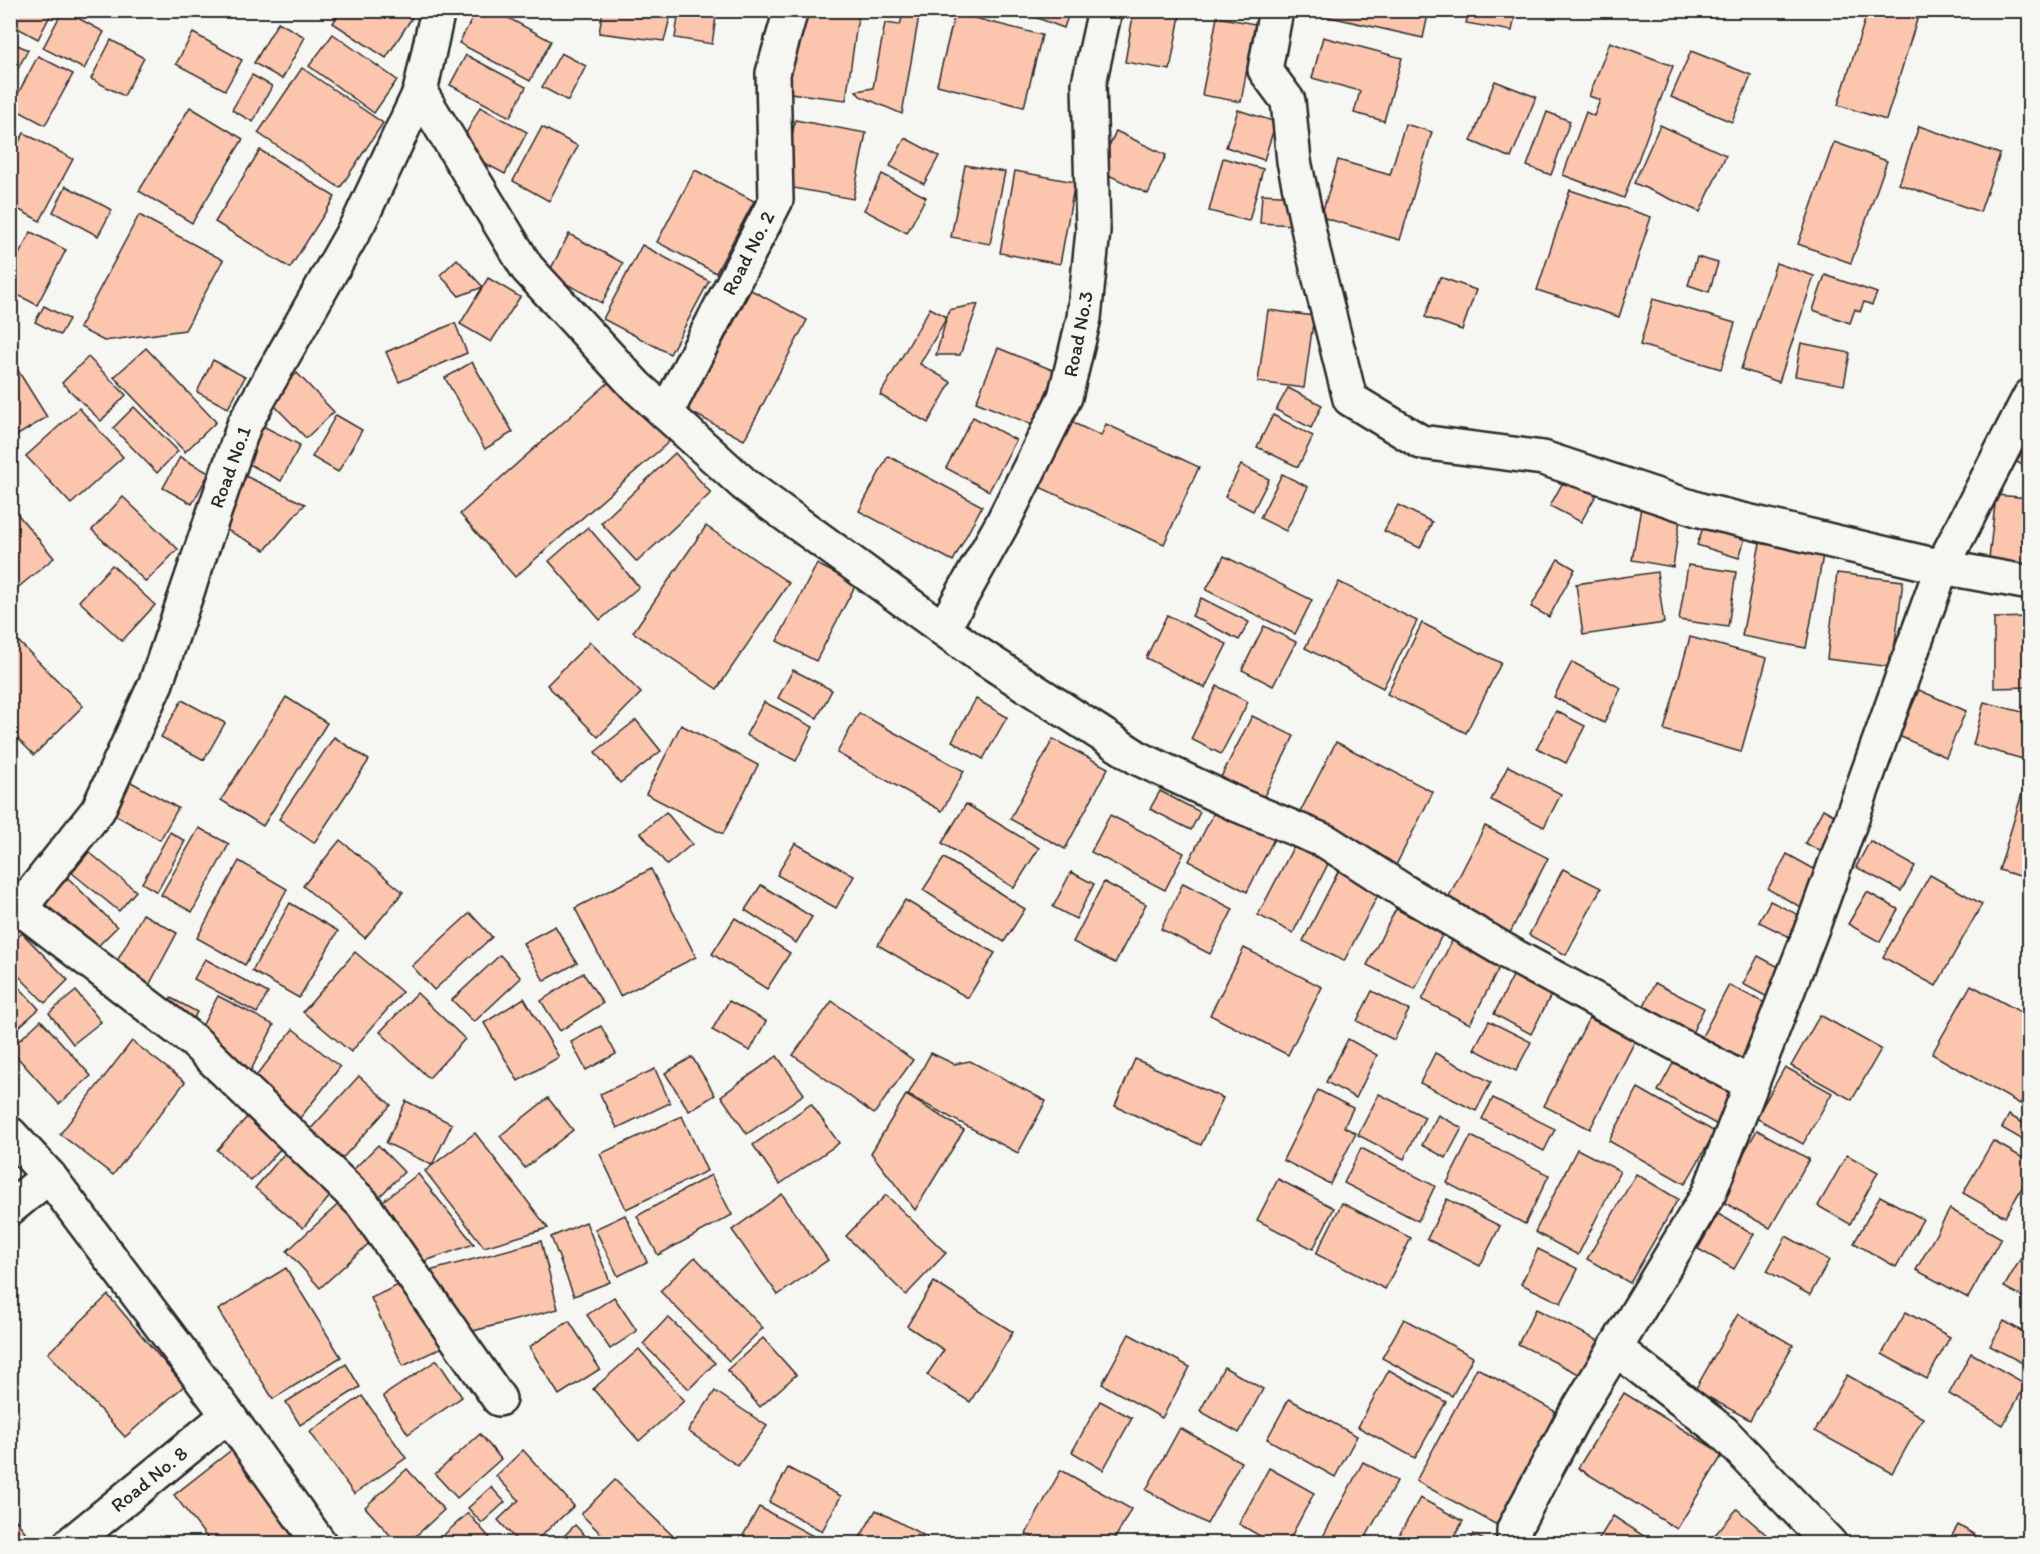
<svg xmlns="http://www.w3.org/2000/svg" width="2040" height="1554" font-family="Itim,sans-serif">
<style>
.building{fill:#fbc6ad;stroke:#2b2b2b;stroke-width:1.5}
.lines{fill:none;stroke-linecap:round;stroke-linejoin:round}
.street-casing{stroke:#2b2b2b;stroke-width:38}
.street{stroke:#f6f6f2;stroke-width:33}
.labels{text-anchor:middle;stroke-width:4.5;stroke-linejoin:round;paint-order:stroke}
.street-label{font-size:20px;fill:#2b2b2b;stroke:#f6f6f2}
</style>
<rect width="100%" height="100%" fill="#f6f6f2"/>
<filter id="ink" filterUnits="userSpaceOnUse"><feTurbulence type="fractalNoise" baseFrequency=".0167" numOctaves="2"/><feDisplacementMap in="SourceGraphic" scale="12" xChannelSelector="R" yChannelSelector="G"/><feConvolveMatrix kernelMatrix="1 2 1 2 8 2 1 2 1" color-interpolation-filters="sRGB"/></filter>
<g filter="url(#ink)">
<!-- building -->
<g class="building">
<path d="M19,10h34l-15,29 -26,-14z"/>
<path d="M63,10l41,22 -20,37 -41,-21z"/>
<path d="M341,10h71l3,3 -29,45 -53,-35z"/>
<path d="M477,10h17l57,31 -21,40 -71,-38z"/>
<path d="M603,10h69l-8,31 -65,-8z"/>
<path d="M679,10h38l-5,34 -37,-6z"/>
<path d="M794,10h65l-13,90 -64,-8z"/>
<path d="M904,10h16l-18,104 -42,-18 -4,-5 17,-3 12,-65 15,2z"/>
<path d="M1016,10h54l-6,18z"/>
<path d="M1134,10h47l-11,60 -45,-8z"/>
<path d="M1299,10h130l-6,28z"/>
<path d="M1469,10h47l-4,21 -46,-8z"/>
<path d="M1868,10h52l-34,110 -48,-15z"/>
<path d="M955,13l87,22 -18,72 -87,-22z"/>
<path d="M1217,17l38,7 -14,78 -39,-7z"/>
<path d="M278,22l27,15 -23,42 -28,-16z"/>
<path d="M193,33l49,27 -17,30 -49,-26z"/>
<path d="M333,34l64,46 -23,33 -65,-47z"/>
<path d="M1323,37l79,21 -18,63 -30,-8 6,-22 -48,-13z"/>
<path d="M111,40l33,18 -20,38 -33,-17z"/>
<path d="M10,41l18,9 -18,33z"/>
<path d="M1610,42l63,24 -49,132 -61,-23 23,-63 8,4 6,-16 -11,-4z"/>
<path d="M1691,51l60,24 -19,47 -61,-25z"/>
<path d="M561,53l25,13 -18,35 -26,-14z"/>
<path d="M466,55l60,32 -16,30 -60,-32z"/>
<path d="M38,56l35,18 -28,51 -34,-18z"/>
<path d="M302,68l81,55 -43,65 -82,-55z"/>
<path d="M252,75l20,11 -19,36 -21,-12z"/>
<path d="M1495,81l41,16 -25,61 -40,-17z"/>
<path d="M190,107l53,32 -51,84 -53,-32z"/>
<path d="M480,107l47,25 -22,42 -47,-25z"/>
<path d="M1238,110l38,12 -12,38 -38,-13z"/>
<path d="M1547,112l23,9 -19,54 -24,-9z"/>
<path d="M795,120l71,13 -13,66 -70,-13z"/>
<path d="M1405,124l27,8 -32,108 -79,-23 17,-57 52,15z"/>
<path d="M1660,125l66,30 -26,57 -66,-29z"/>
<path d="M1919,126l81,28 -20,58 -81,-28z"/>
<path d="M542,127l36,19 -29,55 -36,-20z"/>
<path d="M1116,131l50,24 -18,39 -50,-24z"/>
<path d="M24,133l49,26 -33,62 -30,-16v-47z"/>
<path d="M905,138l34,18 -15,28 -34,-18z"/>
<path d="M1834,142l53,19 -36,102 -53,-19z"/>
<path d="M260,150l75,47 -45,71 -75,-46z"/>
<path d="M1223,158l40,11 -14,52 -40,-10z"/>
<path d="M965,165l40,7 -15,72 -39,-7z"/>
<path d="M695,170l59,31 -38,72 -59,-31z"/>
<path d="M1015,171l60,11 -15,82 -60,-11z"/>
<path d="M882,174l44,23 -19,36 -43,-23z"/>
<path d="M66,186l46,24 -14,26 -45,-24z"/>
<path d="M1570,190l81,27 -32,100 -82,-27z"/>
<path d="M1262,194l34,2 -2,29 -34,-2z"/>
<path d="M139,215l84,45 -38,70 -81,11 -25,-13z"/>
<path d="M31,232l35,18 -29,55 -27,-14v-20z"/>
<path d="M569,234l54,29 -21,40 -54,-29z"/>
<path d="M642,245l67,36 -39,73 -67,-35z"/>
<path d="M1697,257l21,6 -9,29 -21,-7z"/>
<path d="M457,259l26,28 -24,9 -19,-21z"/>
<path d="M1776,263l38,13 -35,106 -38,-13z"/>
<path d="M1825,275l52,18 -5,12 -8,-3 -4,10 -5,-3 -5,14 -37,-13z"/>
<path d="M1440,277l36,13 -14,40 -37,-13z"/>
<path d="M488,278l32,19 -29,45 -31,-18z"/>
<path d="M751,290l56,30 -63,120 -57,-30z"/>
<path d="M1653,299l82,24 -14,46 -81,-24z"/>
<path d="M978,304l-18,51h-24l13,-45z"/>
<path d="M44,306l25,13 -9,16 -25,-13z"/>
<path d="M930,308l17,9 -27,47 31,18 -23,41 -48,-28z"/>
<path d="M1268,310l46,6 -10,72 -46,-6z"/>
<path d="M455,323l12,30 -68,29 -13,-30z"/>
<path d="M1801,343l49,10 -6,32 -49,-9z"/>
<path d="M146,348l70,74 -31,30 -71,-75z"/>
<path d="M998,348l57,23 -22,54 -57,-23z"/>
<path d="M88,357l38,38 -25,26 -39,-38z"/>
<path d="M213,360l32,17 -17,31 -31,-16z"/>
<path d="M12,361l35,56 -37,23v-78z"/>
<path d="M472,362l41,70 -28,17 -40,-71z"/>
<path d="M297,373l37,39 -28,26 -37,-38z"/>
<path d="M616,376l55,64 -156,137 -55,-63z"/>
<path d="M1288,388l34,17 -11,23 -35,-18z"/>
<path d="M134,407l44,44 -21,22 -44,-45z"/>
<path d="M79,408l44,49 -52,47 -45,-48z"/>
<path d="M336,415l26,15 -24,42 -26,-15z"/>
<path d="M1273,415l40,21 -15,31 -41,-20z"/>
<path d="M973,417l43,23 -27,51 -43,-23z"/>
<path d="M1065,419l36,17 5,-12 93,43 -35,77 -129,-59z"/>
<path d="M257,423l43,22 -19,36 -43,-23z"/>
<path d="M2030,428v41l-19,-10z"/>
<path d="M675,453l36,40 -74,69 -36,-39z"/>
<path d="M888,456l94,50 -29,55 -94,-50z"/>
<path d="M180,457l29,16 -17,31 -29,-16z"/>
<path d="M1241,465l28,14 -16,32 -28,-14z"/>
<path d="M1568,473l31,17 -18,32 -31,-16z"/>
<path d="M1282,474l26,13 -22,44 -26,-13z"/>
<path d="M243,475l62,29 -40,46 -46,-24z"/>
<path d="M1996,495l34,3v74l-42,-4z"/>
<path d="M123,497l55,52 -32,33 -54,-52z"/>
<path d="M10,505l44,53 -44,36z"/>
<path d="M1398,505l34,17 -12,26 -36,-17z"/>
<path d="M1641,507l40,6 -8,54 -41,-7z"/>
<path d="M1707,516l41,12 -9,30 -42,-13z"/>
<path d="M706,526l83,57 -72,106 -84,-57z"/>
<path d="M588,527l51,60 -39,33 -51,-59z"/>
<path d="M1760,543l63,12 -17,93 -64,-12z"/>
<path d="M1224,556l88,44 -17,34 -89,-44z"/>
<path d="M1558,559l17,10 -26,48 -18,-10z"/>
<path d="M817,564l39,20 -40,77 -39,-20z"/>
<path d="M112,565l43,40 -33,36 -43,-40z"/>
<path d="M1688,565l48,7 -8,55 -49,-7z"/>
<path d="M1657,572l7,51 -81,12 -7,-51z"/>
<path d="M1837,573l66,8 -11,86 -65,-8z"/>
<path d="M1339,582l78,39 -34,67 -78,-40z"/>
<path d="M1201,598l48,24 -10,18 -47,-24z"/>
<path d="M1167,615l60,29 -22,44 -59,-30z"/>
<path d="M2030,617v70l-36,1v-70z"/>
<path d="M1422,623l79,40 -35,70 -79,-39z"/>
<path d="M1264,626l32,16 -23,44 -31,-16z"/>
<path d="M1690,637l77,21 -26,94 -77,-22z"/>
<path d="M16,639l67,67 -49,49 -24,-24v-87z"/>
<path d="M590,642l51,51 -43,44 -51,-52z"/>
<path d="M1572,662l49,26 -17,35 -50,-26z"/>
<path d="M793,670l39,20 -15,28 -39,-20z"/>
<path d="M1217,686l31,16 -27,52 -30,-15z"/>
<path d="M1919,690l47,21 -20,46 -47,-21z"/>
<path d="M286,697l41,26 -64,103 -42,-26z"/>
<path d="M976,699l31,18 -24,42 -31,-18z"/>
<path d="M182,700l43,23 -21,37 -43,-23z"/>
<path d="M764,702l49,25 -17,34 -50,-26z"/>
<path d="M1984,702l46,12v47l-57,-16z"/>
<path d="M1556,711l29,15 -19,37 -29,-15z"/>
<path d="M859,713l105,58 -22,40 -105,-58z"/>
<path d="M1252,716l42,20 -34,68 -42,-21z"/>
<path d="M636,720l25,31 -41,32 -25,-31z"/>
<path d="M681,725l77,40 -35,69 -77,-40z"/>
<path d="M334,737l35,23 -55,83 -35,-24z"/>
<path d="M1053,739l55,29 -43,81 -55,-30z"/>
<path d="M1336,742l97,50 -38,75 -98,-49z"/>
<path d="M1508,766l53,28 -17,33 -53,-27z"/>
<path d="M131,782l47,26 -18,32 -47,-26z"/>
<path d="M2023,790l7,2v87l-31,-9z"/>
<path d="M1160,791l40,21 -9,18 -41,-21z"/>
<path d="M966,804l73,44 -25,40 -72,-45z"/>
<path d="M1216,809l58,30 -27,53 -58,-31z"/>
<path d="M1823,809l22,12 -18,34 -22,-12z"/>
<path d="M666,812l26,32 -25,21 -26,-32z"/>
<path d="M1110,815l74,38 -19,37 -74,-38z"/>
<path d="M1485,826l63,32 -40,79 -63,-33z"/>
<path d="M199,828l30,16 -37,68 -31,-17z"/>
<path d="M170,832l15,9 -28,51 -15,-9z"/>
<path d="M340,840l63,52 -38,46 -62,-52z"/>
<path d="M1297,840l34,18 -38,75 -35,-18z"/>
<path d="M1870,841l45,25 -14,25 -45,-24z"/>
<path d="M795,843l59,33 -18,32 -59,-33z"/>
<path d="M89,852l47,39 -17,20 -47,-38z"/>
<path d="M1787,854l38,21 -19,35 -38,-21z"/>
<path d="M944,858l81,51 -21,33 -81,-52z"/>
<path d="M239,861l48,28 -42,76 -48,-27z"/>
<path d="M1341,866l41,21 -38,74 -41,-20z"/>
<path d="M651,869l45,88 -76,39 -45,-88z"/>
<path d="M1563,869l38,19 -35,67 -37,-20z"/>
<path d="M1071,872l23,12 -18,35 -23,-12z"/>
<path d="M1930,875l52,29 -46,82 -53,-29z"/>
<path d="M68,878l49,49 -42,42 -48,-48z"/>
<path d="M1104,882l42,22 -31,59 -42,-21z"/>
<path d="M1183,883l50,26 -23,45 -49,-25z"/>
<path d="M761,885l51,32 -16,26 -51,-33z"/>
<path d="M1867,892l31,17 -18,33 -32,-18z"/>
<path d="M905,900l90,53 -27,45 -90,-53z"/>
<path d="M1770,901l37,18 -11,21 -37,-18z"/>
<path d="M290,903l48,28 -39,67 -47,-27z"/>
<path d="M1396,909l47,24 -28,56 -48,-24z"/>
<path d="M470,913l22,24 -58,53 -22,-24z"/>
<path d="M143,914l34,19 -37,69 -35,-19z"/>
<path d="M735,918l55,35 -23,36 -55,-35z"/>
<path d="M555,926l22,37 -33,18 -21,-38z"/>
<path d="M22,933l46,47 -23,23 -35,-36v-23z"/>
<path d="M1455,935l48,25 -33,64 -48,-24z"/>
<path d="M1244,948l78,39 -34,68 -78,-40z"/>
<path d="M355,952l47,40 -51,60 -48,-40z"/>
<path d="M500,955l21,23 -47,44 -22,-22z"/>
<path d="M1758,956l30,16 -15,28 -30,-16z"/>
<path d="M205,959l63,34 -11,20 -63,-34z"/>
<path d="M1516,970l38,19 -23,45 -37,-20z"/>
<path d="M583,973l20,30 -43,28 -19,-30z"/>
<path d="M10,977l29,32 -29,26z"/>
<path d="M1655,983l49,25 -14,29 -49,-25z"/>
<path d="M1729,985l46,23 -31,60 -46,-24z"/>
<path d="M1971,985l59,32v70l-10,17 -88,-50z"/>
<path d="M76,991l25,31 -28,22 -24,-31z"/>
<path d="M1372,991l37,19 -15,30 -37,-19z"/>
<path d="M417,993l48,46 -36,39 -49,-46z"/>
<path d="M218,996l56,29 -24,47 -57,-29z"/>
<path d="M171,998l26,14 -17,31 -26,-14z"/>
<path d="M524,998l35,59 -41,24 -34,-58z"/>
<path d="M729,1001l37,20 -16,30 -38,-21z"/>
<path d="M832,1001l81,59 -39,54 -81,-59z"/>
<path d="M1820,1015l61,34 -29,51 -61,-34z"/>
<path d="M1589,1018l46,23 -45,88 -46,-23z"/>
<path d="M41,1020l50,56 -32,28 -49,-55z"/>
<path d="M1489,1021l42,21 -15,29 -42,-22z"/>
<path d="M601,1026l15,28 -30,16 -15,-28z"/>
<path d="M293,1029l47,38 -46,59 -48,-37z"/>
<path d="M1348,1039l29,16 -21,43 -30,-16z"/>
<path d="M132,1041l53,41 -72,93 -53,-41z"/>
<path d="M931,1053l23,11 16,-3 76,40 -28,52 -110,-58z"/>
<path d="M1435,1053l56,29 -15,29 -56,-28z"/>
<path d="M777,1056l27,38 -57,40 -26,-38z"/>
<path d="M692,1057l23,38 -26,16 -24,-38z"/>
<path d="M1676,1058l62,35 -19,33 -61,-35z"/>
<path d="M1135,1059l88,39 -22,47 -86,-39z"/>
<path d="M1785,1067l47,26 -29,51 -47,-26z"/>
<path d="M655,1069l15,34 -53,25 -17,-34z"/>
<path d="M359,1076l32,29 -53,58 -32,-29z"/>
<path d="M1638,1088l77,44 -30,52 -76,-43z"/>
<path d="M1318,1090l35,18 -9,19 12,6 -26,51 -47,-24z"/>
<path d="M1379,1094l46,23 -21,42 -46,-24z"/>
<path d="M906,1095l58,35 -49,80 -44,-57z"/>
<path d="M548,1098l25,32 -48,38 -25,-32z"/>
<path d="M1493,1098l62,31 -11,22 -62,-32z"/>
<path d="M406,1101l46,23 -20,41 -46,-22z"/>
<path d="M811,1104l28,39 -59,41 -27,-39z"/>
<path d="M249,1115l34,31 -32,35 -34,-31z"/>
<path d="M1438,1115l24,13 -16,30 -24,-13z"/>
<path d="M2009,1115l21,12v17l-28,-16z"/>
<path d="M682,1116l25,55 -81,38 -26,-55z"/>
<path d="M1757,1130l52,29 -39,69 -52,-29z"/>
<path d="M475,1133l73,95 -64,19 -59,-76z"/>
<path d="M1471,1136l78,39 -24,49 -78,-41z"/>
<path d="M1993,1141l37,21v12l-25,43 -42,-24z"/>
<path d="M378,1145l26,27 -29,29 -26,-27z"/>
<path d="M290,1147l47,41 -34,40 -48,-40z"/>
<path d="M1361,1148l74,38 -17,35 -74,-38z"/>
<path d="M1577,1149l43,22 -42,84 -43,-23z"/>
<path d="M1847,1155l31,17 -28,52 -32,-18z"/>
<path d="M418,1174l56,70 -52,18 -47,-55z"/>
<path d="M1636,1174l42,25 -48,84 -43,-24z"/>
<path d="M711,1175l21,40 -74,40 -21,-39z"/>
<path d="M1278,1179l56,29 -21,41 -56,-29z"/>
<path d="M782,1194l46,66 -50,35 -46,-65z"/>
<path d="M886,1195l60,58 -40,42 -60,-59z"/>
<path d="M1880,1196l43,23 -27,48 -42,-24z"/>
<path d="M1447,1199l53,27 -20,40 -53,-27z"/>
<path d="M343,1200l33,37 -56,51 -33,-37z"/>
<path d="M1342,1203l69,35 -26,51 -69,-35z"/>
<path d="M1950,1209l51,29 -33,60 -52,-28z"/>
<path d="M1718,1214l36,20 -20,35 -36,-20z"/>
<path d="M625,1215l22,47 -29,14 -23,-47z"/>
<path d="M586,1222l24,60 -36,14 -23,-59z"/>
<path d="M1786,1236l43,24 -19,35 -43,-24z"/>
<path d="M541,1241l17,68 -112,29 -17,-67z"/>
<path d="M1538,1249l40,20 -17,34 -40,-19z"/>
<path d="M695,1257l68,71 -34,33 -69,-70z"/>
<path d="M2021,1258l9,5v38l-26,-14z"/>
<path d="M286,1268l55,89 -68,42 -55,-89z"/>
<path d="M411,1279l32,68 -40,19 -32,-68z"/>
<path d="M934,1282l79,50 -43,70 -43,-27 17,-25 -37,-24z"/>
<path d="M108,1295l76,91 -59,51 -77,-84z"/>
<path d="M614,1297l23,34 -27,18 -23,-34z"/>
<path d="M1536,1309l63,32 -18,34 -63,-31z"/>
<path d="M1906,1312l44,25 -23,42 -45,-25z"/>
<path d="M1738,1314l55,31 -43,75 -55,-30z"/>
<path d="M668,1317l47,46 -26,26 -46,-45z"/>
<path d="M1404,1319l69,38 -21,39 -70,-38z"/>
<path d="M569,1321l31,48 -41,26 -30,-48z"/>
<path d="M2004,1321l26,15v31l-40,-21z"/>
<path d="M1129,1334l61,33 -28,51 -60,-34z"/>
<path d="M763,1338l33,37 -36,32 -33,-37z"/>
<path d="M639,1349l45,52 -45,40 -46,-52z"/>
<path d="M1971,1353l55,31 -23,41 -54,-31z"/>
<path d="M437,1360l25,37 -54,37 -25,-38z"/>
<path d="M346,1364l14,23 -60,38 -14,-23z"/>
<path d="M1224,1367l39,22 -24,44 -39,-22z"/>
<path d="M1477,1368l81,45 -61,112 -81,-44z"/>
<path d="M1389,1370l57,32 -31,56 -57,-31z"/>
<path d="M1847,1375l76,43 -31,55 -77,-42z"/>
<path d="M715,1391l52,35 -29,40 -50,-35z"/>
<path d="M1624,1393l99,61 -46,75 -99,-61z"/>
<path d="M362,1396l44,62 -52,36 -44,-62z"/>
<path d="M1289,1399l68,37 -22,41 -68,-38z"/>
<path d="M1100,1401l32,17 -29,52 -31,-18z"/>
<path d="M1180,1428l61,34 -34,62 -61,-34z"/>
<path d="M480,1434l21,25 -44,39 -22,-24z"/>
<path d="M234,1448l71,96h-93l-38,-49z"/>
<path d="M523,1450l51,56 -42,38h-12l-22,-24 21,-20 -23,-24z"/>
<path d="M1363,1462l34,19 -35,63h-43z"/>
<path d="M788,1468l53,28 -19,35 -53,-29z"/>
<path d="M1269,1468l45,25 -27,51h-13l-35,-20z"/>
<path d="M407,1469l37,41 -37,34h-9l-33,-37z"/>
<path d="M1061,1470l70,39 -19,35h-69l-17,-10z"/>
<path d="M615,1480l57,55 -9,9h-52l-30,-30z"/>
<path d="M491,1487l14,15 -23,21 -14,-15z"/>
<path d="M1420,1498l43,23 -13,23h-56z"/>
<path d="M759,1507l56,30 -4,7h-67l-4,-3z"/>
<path d="M1737,1509l40,35h-70z"/>
<path d="M876,1510l51,27 -4,7h-56l-8,-5z"/>
<path d="M10,1512l16,21 -13,11h-3z"/>
<path d="M468,1513l27,31h-56l-2,-3z"/>
<path d="M1613,1516l43,28h-60z"/>
<path d="M575,1525l18,19h-37z"/>
<path d="M1958,1525l32,19h-43z"/>
<path d="M2030,1528v16h-9z"/>
<path d="M1473,1534l18,10h-24z"/>
<path d="M1183,1536l14,8h-19z"/>
</g>
<g class="lines">
<defs>
<g id="street">
<path d="M1276,10l-11,60 23,31 6,60 19,90 37,148 71,43 122,16 157,52 242,57 88,16"/>
<path d="M420,92l107,176 109,118 109,99 227,165 166,108 100,47 89,37 78,50 111,65 235,127"/>
<path d="M666,413l110,-213 -3,-127 18,-63"/>
<path d="M943,629l59,-105 63,-127 19,-79 9,-87 -4,-148 16,-73"/>
<path d="M20,908l175,134 167,161 137,196"/>
<path d="M10,915l10,-7 78,-98 58,-127 88,-258 116,-205 60,-128 18,-82"/>
<path d="M10,1134l39,42 179,239 92,129"/>
<path d="M10,1208l39,-32"/>
<path d="M1615,1348l108,84 107,112"/>
<path d="M70,1544l158,-129"/>
<path d="M1514,1544v-15l58,-109 137,-227 105,-270 128,-356 88,-171"/>
</g>
</defs>
<!-- street casing -->
<use href="#street" class="street-casing"/>
<!-- street -->
<use href="#street" class="street"/>
</g>
</g>
<g class="labels">
<!-- street labels -->
<g class="street-label">
<text transform="translate(748 253) rotate(-63)" y="7">Road No. 2</text>
<text transform="translate(1078 334) rotate(-79)" y="7">Road No.3</text>
<text transform="translate(230 467) rotate(-70)" y="7">Road No.1</text>
<text transform="translate(149 1479) rotate(-39)" y="7">Road No. 8</text>
</g>
</g>
<!-- margin -->
<rect width="2040" height="1554" fill="none" stroke="#f6f6f2" stroke-width="36"/>
<rect x="18" y="18" width="2004" height="1518" fill="none" stroke="#2b2b2b" stroke-width="2" filter="url(#ink)"/>
</svg>
